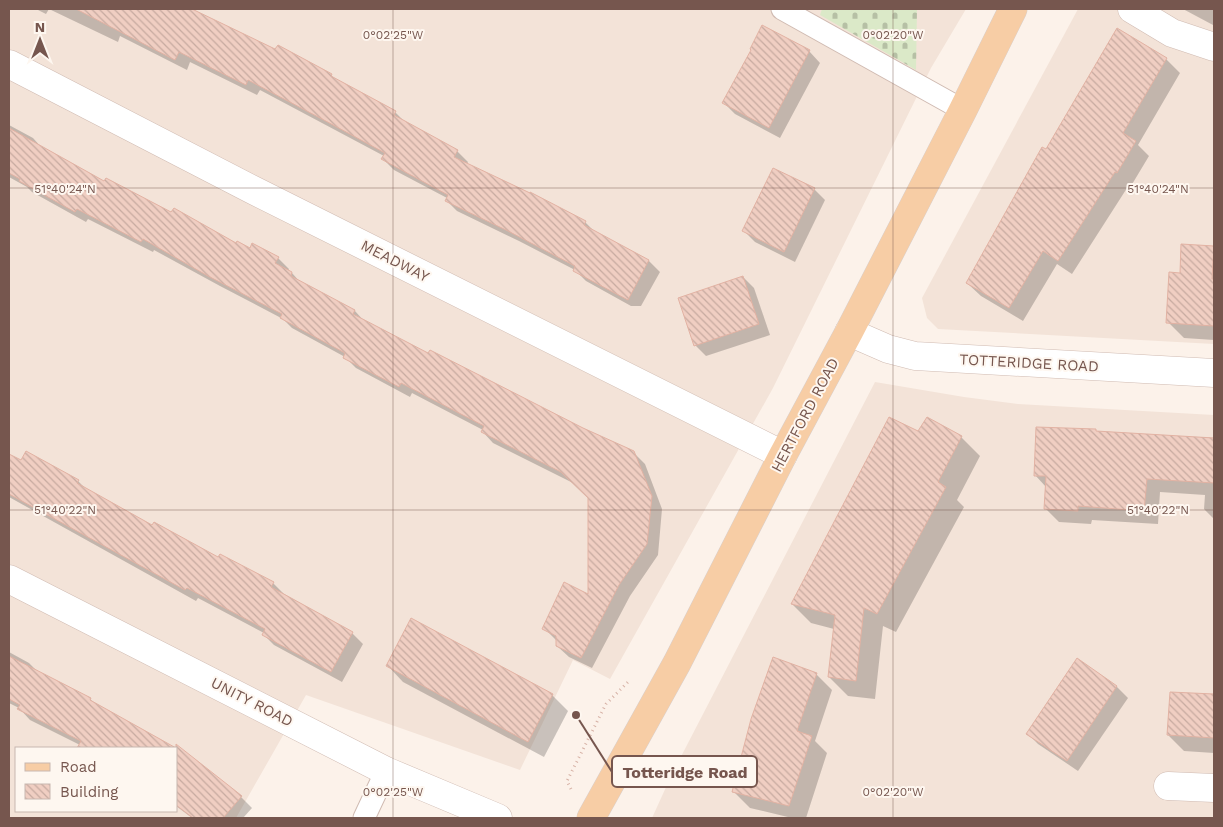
<svg xmlns="http://www.w3.org/2000/svg" width="1223" height="827" font-family="'Work Sans',sans-serif">
<style>
.residential{fill:#f3e3d8;fill-rule:evenodd}
.cemetery{fill:url(#cemetery-stones)}
.shadow{fill:#0003}
.building{fill:url(#building-back-hatch);stroke:#e2b2a3}
.lines{fill:none;stroke-linecap:round;stroke-linejoin:round}
.service-casing{stroke:#d0bbb2;stroke-width:23}
.minor-casing{stroke:#d0bbb2;stroke-width:29}
.primary-casing{stroke:#d9d0cd;stroke-width:29}
.path{stroke:#d6b1a5;stroke-width:3;stroke-dasharray:1 4;stroke-linecap:butt}
.service{stroke:#fff;stroke-width:21}
.minor{stroke:#fff;stroke-width:28}
.primary{stroke:#f7cda5;stroke-width:28}
.ticks{fill:none;stroke:#76564e;stroke-width:1;stroke-opacity:0.45}
.labels{text-anchor:middle;stroke-width:4;stroke-linejoin:round;paint-order:stroke}
.street-label{font-size:15px;fill:#76564e;stroke:#fef7f0}
.ticks-label{font-size:12px;text-anchor:middle;fill:#76564e;stroke:#fef7f0;stroke-width:4;stroke-linejoin:round;paint-order:stroke}
.leader{fill:none;stroke:#76564e;stroke-width:2}
.callout-dot{fill:#76564e;stroke:#fef7f0;stroke-width:2}
.callout{fill:#fef7f0;stroke:#76564e;stroke-width:2}
.callout-label{font-size:16px;text-anchor:middle;font-weight:bold;fill:#76564e}
</style>
<defs>
<pattern id="cemetery-stones" width="16" height="16" patternUnits="userSpaceOnUse" patternTransform="scale(1.25)"><rect width="16" height="16" fill="#dbe9c8"/><path d="M2 7V4a2 2 0 0 1 4 0v3zM10 15v-3a2 2 0 0 1 4 0v3z" fill="#b6c0a5"/></pattern>
<pattern id="building-back-hatch" width="6" height="6" patternUnits="userSpaceOnUse" patternTransform="scale(1.25)"><rect width="6" height="6" fill="#f0cec2"/><path d="M-1 5l2 2M0 0l6 6M5-1l2 2" fill="none" stroke="#c7aaa0"/></pattern>
</defs>
<rect width="100%" height="100%" fill="#fcf2ea"/>
<!-- residential -->
<g class="residential">
<path d="M9,9h957l-35,59 -158,320 -163,291 -37,-19 -53,110 -214,-75 -70,123h-227zM16,748h160v63h-160z"/>
<path d="M1078,9h136v335l-276,-15 -11,-11 -5,-20z"/>
<path d="M875,382l89,15 54,7 196,11v403h-562l20,-44z"/>
</g>
<!-- cemetery -->
<path class="cemetery" d="M822,9h95l-1,61 -96,-55z"/>
<!-- shadow -->
<g class="shadow">
<path d="M36,9h13l-3,5z"/>
<path d="M49,9h116l13,6 3,-6h8l87,42 55,24 7,7 57,30 11,11 51,28 11,11 -1,2 118,58 11,11 53,28 11,11 -19,34h-10l-45,-25 -11,-11 -56,-29 -62,-30 -11,-11 1,-2 -53,-28 -11,-11 1,-3 -124,-66 -3,5 -67,-33 -3,8 -67,-34 -2,6z"/>
<path d="M1183,9h31v13l-1,3z"/>
<path d="M763,27l46,24 11,12 -40,75 -45,-24 -11,-11 28,-53z"/>
<path d="M1166,59l14,14 -42,72 11,11 -18,30 -2,-1 -57,89 -15,-10 -34,57 -42,-25 -14,-13 79,-133z"/>
<path d="M9,125l24,13 9,10 63,35 131,62 42,13 11,11 -1,2 4,2 8,9 55,29 10,11 63,33 205,97 12,12 17,45 -4,46 -28,41 -38,72 -23,-11 -12,-11v-5l-13,-13 45,-32v-98l-16,-15 -80,-40 -11,-12 1,-1 -71,-37 -2,4 -54,-29 -11,-11 -53,-29 -9,-9 -63,-33 -66,-36 -1,2 -65,-33 -2,3 -54,-30 -5,-5 -18,-10z"/>
<path d="M814,189l11,11 -30,62 -40,-20 -11,-11z"/>
<path d="M1182,245l32,2v93l-30,-2 -16,-16 13,-48z"/>
<path d="M743,277l11,11 16,47 -64,21 -11,-11z"/>
<path d="M927,419l34,18 19,19 -23,44 7,7 -68,125 -13,-6 -8,73 -27,-3 -19,-19 5,-48 -23,-6 -19,-19z"/>
<path d="M1097,432l103,6v-1l14,1v81l-10,-10 1,-14 -45,-3 -2,32 -66,-4 -1,4 -32,-2 -14,-14 1,-21 -11,-12z"/>
<path d="M9,455l12,7 57,19 9,9 66,36 66,33 54,24 11,11 68,39 11,11 -21,38 -68,-37 -11,-11 1,-1 -66,-35 -2,3 -187,-104z"/>
<path d="M412,620l140,75 16,16 -24,46 -141,-75 -15,-16z"/>
<path d="M9,652l20,11 9,9 52,27 8,7 76,42h-94l-1,-1 1,-2 -50,-25 -11,-12 -10,-5z"/>
<path d="M1077,660l40,27 11,11 -50,73 -40,-27 -11,-11z"/>
<path d="M816,674l16,16 -17,51 12,12 -21,65h-14l-42,-10 -16,-16z"/>
<path d="M1171,693l43,3v57l-30,-2 -16,-16z"/>
<path d="M176,748l65,49 11,11 -9,10h-51l-16,-12z"/>
</g>
<!-- building -->
<g class="building">
<path d="M76,9h116l83,40 3,-4 54,29 -1,2 65,35 -2,4 64,35 -4,7 76,36v-1l56,29 -2,4 65,35 -21,40 -55,-29 2,-5 -69,-36 -61,-29 3,-6 -67,-36 4,-6 -63,-34 -74,-39 -2,5 -67,-33 -4,8z"/>
<path d="M762,25l48,25 -41,78 -47,-25 29,-53 -1,-1z"/>
<path d="M1117,28l50,30 -44,75 13,8 -19,32 -2,-1 -57,89 -15,-10 -34,57 -43,-25 76,-136 4,2z"/>
<path d="M9,128l95,53 2,-3 65,34 3,-4 62,35 1,-2 13,7 2,-5 27,14 -4,6 17,9 -1,4 64,34 -2,4 75,39 2,-3 153,78 51,23 18,45 -5,48 -28,41 -38,73 -25,-12v-10l-14,-7 22,-47 24,12v-96l-27,-26 -80,-40 3,-6 -83,-43 -2,4 -56,-29 2,-5 -65,-35 2,-4 -74,-38 -65,-37 -2,3 -64,-33 -2,3 -56,-31 1,-2 -11,-6z"/>
<path d="M773,168l42,20 -31,64 -42,-21z"/>
<path d="M1181,244l33,2 -2,33h2v47l-48,-3 3,-51 11,1z"/>
<path d="M743,276l16,48 -65,22 -16,-48z"/>
<path d="M889,417l29,14 9,-14 35,19 -24,46 8,5 -69,127 -13,-6 -8,73 -28,-4 7,-62 -44,-11z"/>
<path d="M1036,427l60,2v2l118,7v45l-67,-4 -3,32 -66,-5v5l-34,-2 2,-33h-12z"/>
<path d="M26,451l53,29 -2,3 75,42 2,-3 64,35 2,-3 54,28 -3,5 82,45 -22,40 -69,-37 3,-6 -78,-41 -2,2 -176,-96v-40l12,6z"/>
<path d="M411,618l142,76 -25,48 -142,-76z"/>
<path d="M9,656l82,42 -1,2 86,48v-4l66,52 -19,22h-30l-17,-13v-57h-99l4,-7 -64,-32 3,-4 -11,-6z"/>
<path d="M773,657l44,16 -20,58 15,5 -23,70 -57,-14 19,-73z"/>
<path d="M1077,658l40,28 -50,75 -41,-27z"/>
<path d="M1170,692l44,2v44l-47,-3z"/>
</g>
<g class="lines">
<defs>
<g id="service">
<path d="M782,9l181,101"/>
<path d="M364,818l22,-47"/>
</g>
<g id="minor">
<path d="M1132,9l40,24 42,14"/>
<path d="M9,64l246,127 528,264"/>
<path d="M849,332l39,17 27,7 299,17"/>
<path d="M9,579l377,192 112,47"/>
<path d="M1168,786l46,2"/>
</g>
<path id="primary" d="M591,818l86,-155 106,-208 66,-123 114,-222 50,-101"/>
</defs>
<!-- service casing -->
<use href="#service" class="service-casing"/>
<!-- minor casing -->
<use href="#minor" class="minor-casing"/>
<!-- primary casing -->
<use href="#primary" class="primary-casing"/>
<!-- path -->
<path class="path" d="M571,789l-4,-8 39,-77 23,-23"/>
<!-- service -->
<use href="#service" class="service"/>
<!-- minor -->
<use href="#minor" class="minor"/>
<!-- primary -->
<use href="#primary" class="primary"/>
</g>
<!-- ticks -->
<path class="ticks" d="M393,9v809M893,9v809M9,188h1205M9,510h1205"/>
<g class="labels">
<!-- street labels -->
<g class="street-label">
<text transform="translate(395 261) rotate(27)" y="5">MEADWAY</text>
<text transform="translate(1029 363) rotate(3)" y="5">TOTTERIDGE ROAD</text>
<text transform="translate(805 415) rotate(-62)" y="5">HERTFORD ROAD</text>
<text transform="translate(252 702) rotate(27)" y="5">UNITY ROAD</text>
</g>
</g>
<g class="ticks-label">
<text x="393" y="39">0°02'25"W</text>
<text x="893" y="39">0°02'20"W</text>
<text x="65" y="193">51°40'24"N</text>
<text x="1158" y="193">51°40'24"N</text>
<text x="65" y="514">51°40'22"N</text>
<text x="1158" y="514">51°40'22"N</text>
<text x="393" y="796">0°02'25"W</text>
<text x="893" y="796">0°02'20"W</text>
</g>
<!-- callouts -->
<path class="leader" d="M576 715L612 772"/>
<circle class="callout-dot" cx="576" cy="715" r="5"/>
<rect class="callout" x="612" y="756" width="145" height="31" rx="5"/>
<g class="callout-label">
<text x="685" y="778">Totteridge Road</text>
</g>
<!-- border -->
<rect width="1223" height="827" fill="none" stroke="#76564e" stroke-width="20"/>
<!-- legend -->
<rect x="15" y="747" width="162" height="65" fill="#fef7f0" stroke="#c8b7af"/>
<rect x="25" y="763" width="25" height="8" fill="#f7cda5" stroke="#c8b7af"/>
<text x="60" y="772" font-size="15" fill="#76564e">Road</text>
<rect x="25" y="784" width="25" height="15" fill="url(#building-back-hatch)" stroke="#c8b7af"/>
<text x="60" y="797" font-size="15" fill="#76564e">Building</text>
<!-- north arrow -->
<g transform="translate(40 40)" stroke="#fef7f0" stroke-width="4" paint-order="stroke">
<path d="M0-4L9 19L0 12L-9 19Z" fill="#76564e"/>
<text y="-8" font-size="14" font-weight="bold" text-anchor="middle" fill="#76564e">N</text>
</g>
</svg>
